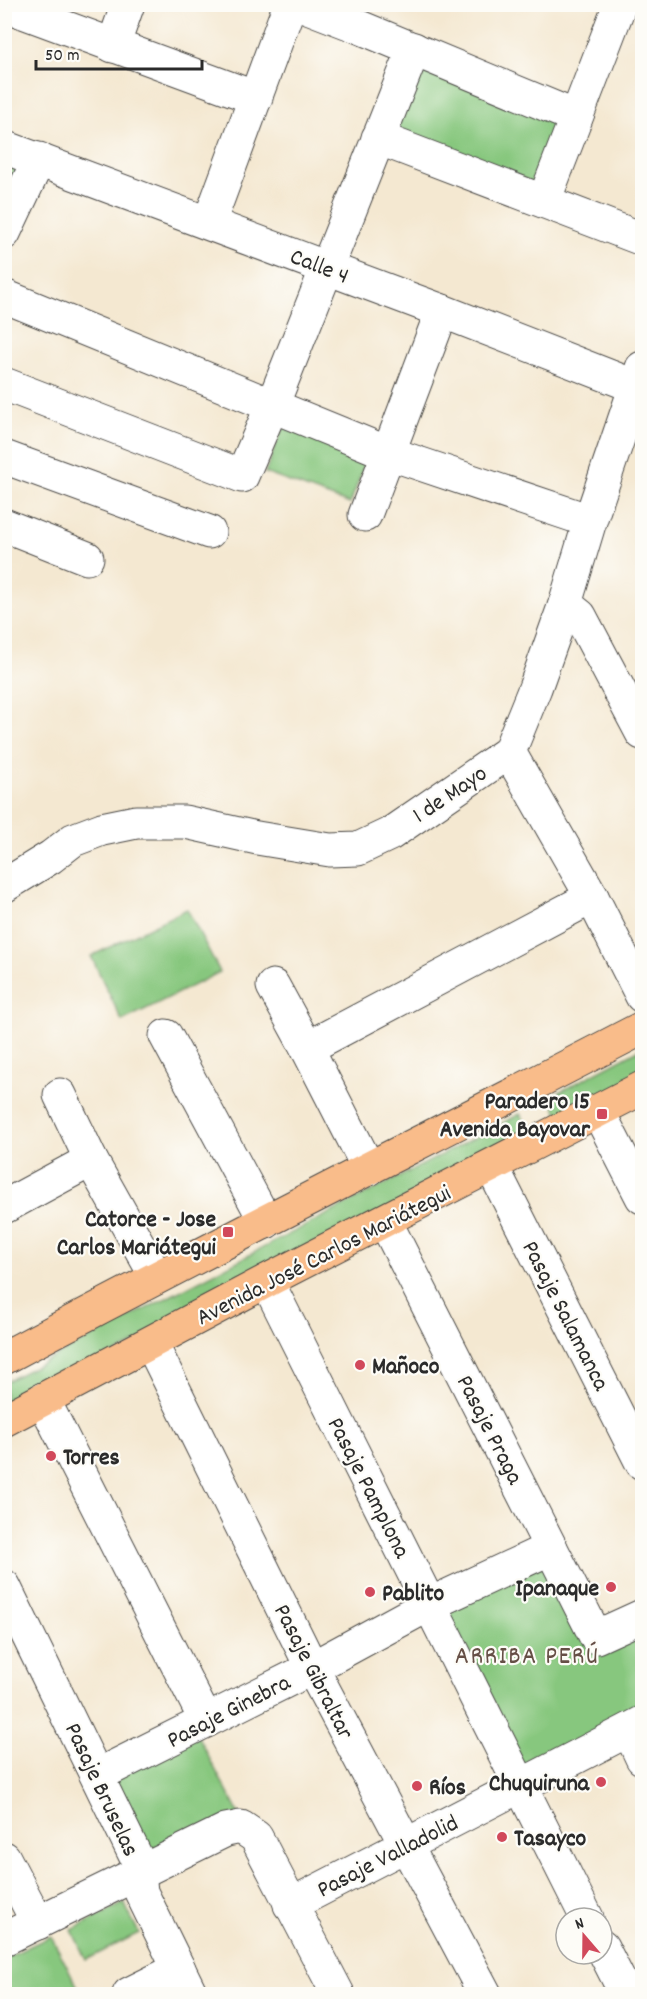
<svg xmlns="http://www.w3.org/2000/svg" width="647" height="1999" font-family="Dekko,sans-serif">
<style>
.green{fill:#87c77e;stroke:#597954;stroke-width:1.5}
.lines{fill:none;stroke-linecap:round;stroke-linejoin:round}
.minor-casing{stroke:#494744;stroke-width:35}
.major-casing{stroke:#494744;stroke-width:35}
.minor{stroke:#fff;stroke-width:33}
.major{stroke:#f9bc8a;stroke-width:33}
.poi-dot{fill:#d1495b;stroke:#fdfcf7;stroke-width:2}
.labels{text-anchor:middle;stroke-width:4.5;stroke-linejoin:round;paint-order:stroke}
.street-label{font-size:24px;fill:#2b2b2b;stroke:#fdfcf7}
.poi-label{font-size:24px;font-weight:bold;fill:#2b2b2b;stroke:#fdfcf7;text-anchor:start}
.neighbourhood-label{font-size:26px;letter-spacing:1.5px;fill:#664f46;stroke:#fdfcf7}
</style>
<rect width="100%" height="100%" fill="#fdfcf7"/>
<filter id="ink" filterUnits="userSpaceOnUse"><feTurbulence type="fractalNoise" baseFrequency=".0167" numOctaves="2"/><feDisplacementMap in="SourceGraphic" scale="12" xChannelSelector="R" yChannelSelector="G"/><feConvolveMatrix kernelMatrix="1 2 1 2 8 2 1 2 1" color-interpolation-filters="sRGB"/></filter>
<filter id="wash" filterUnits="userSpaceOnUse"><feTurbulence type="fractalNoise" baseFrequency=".008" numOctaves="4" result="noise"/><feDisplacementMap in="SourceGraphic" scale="24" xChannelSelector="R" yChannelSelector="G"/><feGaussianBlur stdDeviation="1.35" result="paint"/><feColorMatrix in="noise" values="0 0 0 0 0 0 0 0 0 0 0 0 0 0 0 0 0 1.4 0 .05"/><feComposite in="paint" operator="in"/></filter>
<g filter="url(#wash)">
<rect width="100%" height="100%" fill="#f4e8d1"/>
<!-- green -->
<g class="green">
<path d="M415,57l152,61 -27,73 -152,-59z"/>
<path d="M5,154l26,11 -26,57z"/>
<path d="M283,427l84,31 -17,46 -85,-31z"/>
<path d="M187,909l33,63 -98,49 -31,-65z"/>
<path d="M642,1048v27l-82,43 -10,-21z"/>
<path d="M520,1114l12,18 -527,280v-30z"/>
<path d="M549,1553l46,90 47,-23v98l-115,62 -87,-175z"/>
<path d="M196,1733l43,81 -98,49 -40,-83z"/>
<path d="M124,1903l15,30 -53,27 -14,-30z"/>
<path d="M51,1936l30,57 -76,1v-36z"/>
</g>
</g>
<g filter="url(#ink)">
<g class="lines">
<defs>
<g id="minor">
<path d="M300,4l57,22 219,91"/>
<path d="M7,6l249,92"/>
<path d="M113,46l15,-42"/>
<path d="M378,138l264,101"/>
<path d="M4,147l438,164 200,78"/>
<path d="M544,201l76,-197"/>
<path d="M209,223l81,-219"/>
<path d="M4,233l35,-74"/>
<path d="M4,296l384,157 202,68"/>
<path d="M4,384l238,92 30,-70 142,-357"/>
<path d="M4,457l205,75"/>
<path d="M365,515l77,-204"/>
<path d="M4,525l83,33"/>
<path d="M565,604l15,12 62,117"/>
<path d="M509,752l83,145 50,99"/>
<path d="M4,886l47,-29 22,-17 29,-11 34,-7h49l72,16 73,12 28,-1 32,-15 119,-82 26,-64 30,-84 25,-83 52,-153"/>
<path d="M273,986l34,62 62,121"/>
<path d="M166,1036l100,186"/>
<path d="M307,1048l285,-151"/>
<path d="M60,1095l31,65 65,116"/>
<path d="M598,1111l44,86"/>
<path d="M492,1167l150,296"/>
<path d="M4,1207l87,-47"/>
<path d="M385,1221l211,416 46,-21"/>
<path d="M267,1281l320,637"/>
<path d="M151,1343l161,325 173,326"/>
<path d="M43,1399l163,322"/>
<path d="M4,1586l134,275 3,31 50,102"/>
<path d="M629,1730l13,28"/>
<path d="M98,1775l214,-107 116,-63 123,-57"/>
<path d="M4,1858l34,65"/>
<path d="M290,1905l352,-182"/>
<path d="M4,1939l222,-109 15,-3 15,10 82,157"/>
<path d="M602,1947l24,47"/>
<path d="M129,1994l50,-25"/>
</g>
<g id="major">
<path d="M4,1358c212,-113 426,-220 638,-330"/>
<path d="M4,1420l270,-143 368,-189"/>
</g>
</defs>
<!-- minor casing -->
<use href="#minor" class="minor-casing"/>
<!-- major casing -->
<use href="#major" class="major-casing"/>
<!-- minor -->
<use href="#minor" class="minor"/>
<!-- major -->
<use href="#major" class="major"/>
</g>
</g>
<!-- markers -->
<g class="poi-dot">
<rect x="596" y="1108" width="12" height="12" rx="3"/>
<rect x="222" y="1226" width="12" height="12" rx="3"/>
<circle cx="360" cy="1365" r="6"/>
<circle cx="51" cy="1456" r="6"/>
<circle cx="611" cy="1587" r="6"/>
<circle cx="370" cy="1592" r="6"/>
<circle cx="601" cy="1782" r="6"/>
<circle cx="417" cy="1786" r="6"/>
<circle cx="502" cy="1837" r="6"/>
</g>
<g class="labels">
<!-- street labels -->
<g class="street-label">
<text transform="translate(320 265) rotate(21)" y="8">Calle 4</text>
<text transform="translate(449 793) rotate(-34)" y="8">1 de Mayo</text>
<text transform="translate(323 1254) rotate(-27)" y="8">Avenida José Carlos Mariátegui</text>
<text transform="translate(567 1315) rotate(63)" y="8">Pasaje Salamanca</text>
<text transform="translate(491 1429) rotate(63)" y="8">Pasaje Praga</text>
<text transform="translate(370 1487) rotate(63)" y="8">Pasaje Pamplona</text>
<text transform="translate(315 1671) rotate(63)" y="8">Pasaje Gibraltar</text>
<text transform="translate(228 1710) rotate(-27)" y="8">Pasaje Ginebra</text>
<text transform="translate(103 1789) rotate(65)" y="8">Pasaje Bruselas</text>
<text transform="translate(387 1855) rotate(-27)" y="8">Pasaje Valladolid</text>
</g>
<!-- poi labels -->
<g class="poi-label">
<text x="590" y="1108" text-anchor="end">Paradero 15<tspan x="590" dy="28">Avenida Bayovar</tspan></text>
<text x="216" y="1226" text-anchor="end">Catorce - Jose<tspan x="216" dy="28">Carlos Mariátegui</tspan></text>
<text x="372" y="1373">Mañoco</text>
<text x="63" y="1464">Torres</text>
<text x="599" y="1595" text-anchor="end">Ipanaque</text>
<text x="382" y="1600">Pablito</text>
<text x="589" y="1790" text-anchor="end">Chuquiruna</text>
<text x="429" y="1794">Ríos</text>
<text x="514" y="1845">Tasayco</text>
</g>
<!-- neighbourhood labels -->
<g class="neighbourhood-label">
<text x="527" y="1663">ARRIBA PERÚ</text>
</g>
</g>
<!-- margin -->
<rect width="647" height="1999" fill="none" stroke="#fdfcf7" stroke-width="24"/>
<!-- north arrow -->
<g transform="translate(584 1936) rotate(340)"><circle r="28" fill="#fdfcf7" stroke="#a9a8a5" stroke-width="1.5"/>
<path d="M0-4.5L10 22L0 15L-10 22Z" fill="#d1495b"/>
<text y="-9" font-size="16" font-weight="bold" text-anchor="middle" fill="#2b2b2b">N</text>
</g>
<!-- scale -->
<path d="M36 60v9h166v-9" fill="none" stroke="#2b2b2b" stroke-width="3"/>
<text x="45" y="60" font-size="18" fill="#2b2b2b" stroke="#fdfcf7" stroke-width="4.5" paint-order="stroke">50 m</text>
</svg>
